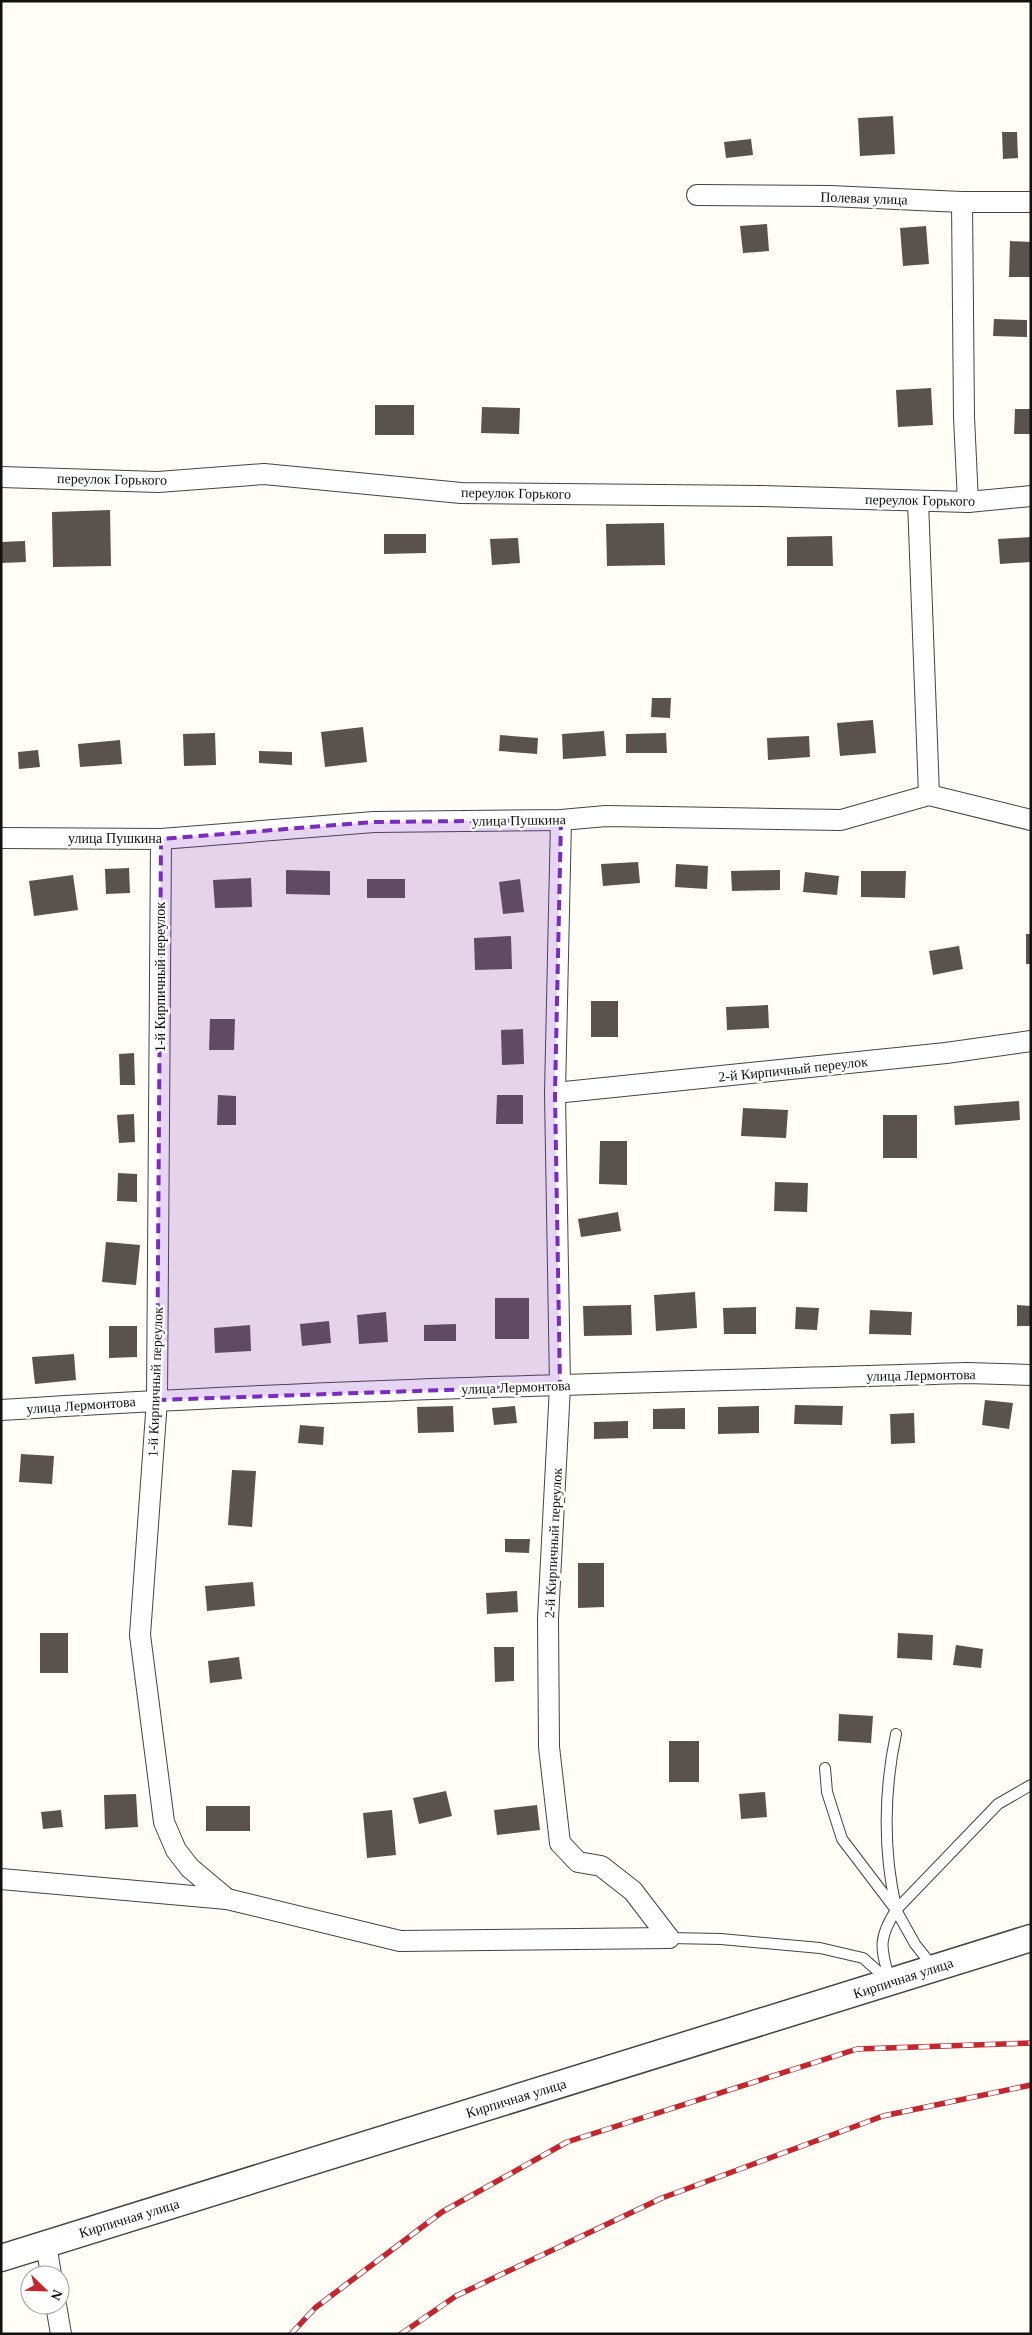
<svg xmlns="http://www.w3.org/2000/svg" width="1032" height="2335" font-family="Georgia,serif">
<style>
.building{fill:#5a524d}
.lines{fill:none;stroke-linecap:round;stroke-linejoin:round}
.service-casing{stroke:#444;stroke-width:12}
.minor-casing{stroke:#444;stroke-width:22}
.tertiary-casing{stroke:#444;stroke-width:29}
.service{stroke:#fff;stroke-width:10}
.minor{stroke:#fff;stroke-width:20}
.tertiary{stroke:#fff;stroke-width:26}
.rail-casing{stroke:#c4262e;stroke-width:5.5}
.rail{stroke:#fff;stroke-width:4;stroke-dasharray:11;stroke-linecap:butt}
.marked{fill:#7b2cbf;fill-opacity:0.2;stroke:#7b2cbf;stroke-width:4;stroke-dasharray:10 6;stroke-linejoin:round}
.labels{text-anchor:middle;stroke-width:5;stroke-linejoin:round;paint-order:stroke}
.street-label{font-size:14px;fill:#111;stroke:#fff}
</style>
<rect width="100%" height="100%" fill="#fffdf5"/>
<!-- building -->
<g class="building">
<path d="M893,116l2,38 -35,2 -2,-38z"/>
<path d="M1002,132h15l1,26 -15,1z"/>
<path d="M751,139l2,16 -27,3 -2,-16z"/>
<path d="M767,224l2,27 -26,2 -3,-27z"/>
<path d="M926,226l3,38 -26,2 -3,-38z"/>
<path d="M1010,241l21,1v35h-22z"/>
<path d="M994,319l33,1v17l-34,-1z"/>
<path d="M931,388l2,37 -35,2 -2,-37z"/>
<rect x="375" y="405" width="39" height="30"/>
<path d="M482,407l38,1 -1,26 -38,-1z"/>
<path d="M1015,409h16v25h-17z"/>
<path d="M110,510l1,56 -58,1 -1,-55z"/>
<path d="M664,523l1,42 -58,1 -1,-42z"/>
<path d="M384,534h42v19l-42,1z"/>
<path d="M832,536l1,30h-46v-29z"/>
<path d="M1031,537v25l-31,2 -2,-25z"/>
<path d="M518,538l2,25 -28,2 -2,-26z"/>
<path d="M25,541l1,21 -25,1v-21z"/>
<path d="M652,698h19l-1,20 -19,-1z"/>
<path d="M873,720l3,33 -36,3 -3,-33z"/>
<path d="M363,727l4,35 -42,5 -4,-35z"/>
<path d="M604,731l2,25 -43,3 -1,-25z"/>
<path d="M215,733l1,32 -32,1 -1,-32z"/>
<path d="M666,733l1,20h-41v-19z"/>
<path d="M500,735l38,3 -1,16 -38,-3z"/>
<path d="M809,736l1,21 -42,3 -1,-22z"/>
<path d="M120,740l2,24 -42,3 -2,-23z"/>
<path d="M38,750l2,17 -21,2 -1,-17z"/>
<path d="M259,751l33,1v13l-33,-2z"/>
<path d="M638,862l2,21 -37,3 -2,-22z"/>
<path d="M676,864l32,2 -1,23 -32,-2z"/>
<path d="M129,868l1,25 -24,1 -1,-25z"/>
<path d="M286,870l44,1v24l-44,-1z"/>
<path d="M780,870v20l-48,1 -1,-20z"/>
<path d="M861,871h45l-1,27 -44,-1z"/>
<path d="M805,872l34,4 -2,19 -34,-3z"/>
<path d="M73,875l5,35 -44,6 -5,-35z"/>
<path d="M251,878l1,29 -37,1 -2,-28z"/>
<rect x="367" y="879" width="38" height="19"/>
<path d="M520,879l4,33 -21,2 -4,-32z"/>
<rect x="1026" y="934" width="5" height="30"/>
<path d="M511,936l1,33 -37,1 -1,-32z"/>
<path d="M959,946l4,23 -30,6 -4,-24z"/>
<rect x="591" y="1001" width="27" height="36"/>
<path d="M768,1005l1,23 -42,2 -1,-23z"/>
<path d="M210,1019h25l-1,31h-25z"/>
<path d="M523,1029l1,35 -22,1 -1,-35z"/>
<path d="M134,1053l1,32h-15l-1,-31z"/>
<path d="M218,1095l18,1v29h-19z"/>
<path d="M497,1095h26v29h-27z"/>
<path d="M1019,1101l1,19 -65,5 -1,-19z"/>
<path d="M743,1108l45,2 -2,28 -45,-2z"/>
<path d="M134,1114l1,28 -16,1 -2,-28z"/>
<rect x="883" y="1115" width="34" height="43"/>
<path d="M600,1141h27v44l-28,-1z"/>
<path d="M118,1173l19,1v28l-20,-1z"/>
<path d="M775,1182l33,1 -1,29 -33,-1z"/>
<path d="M618,1212l3,19 -40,6 -3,-18z"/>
<path d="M106,1242l34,3 -4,40 -34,-3z"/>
<path d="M695,1292l2,36 -41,3 -2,-36z"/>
<rect x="495" y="1298" width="34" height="41"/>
<path d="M631,1305l1,30 -48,1 -1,-30z"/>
<path d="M1017,1305l14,1v20h-14z"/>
<path d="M756,1307v27h-32l-1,-26z"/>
<path d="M796,1307l23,1 -2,22 -22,-1z"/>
<path d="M870,1310l42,2 -1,23 -42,-1z"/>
<path d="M386,1312l2,30 -29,2 -2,-29z"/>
<path d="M329,1321l2,22 -29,3 -2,-22z"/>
<path d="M456,1324v17h-32v-16z"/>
<path d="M250,1325l1,26 -36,2 -1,-25z"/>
<path d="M109,1326h28v31l-28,1z"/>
<path d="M74,1354l2,26 -41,4 -3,-27z"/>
<path d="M985,1400l28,3 -4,26 -27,-4z"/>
<path d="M795,1405l48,1 -1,19 -48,-1z"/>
<path d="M453,1406l1,26 -36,1 -1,-26z"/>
<path d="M515,1406l2,17 -23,2 -2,-17z"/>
<path d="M759,1406v27l-41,1v-27z"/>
<path d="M685,1408v21h-32v-20z"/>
<path d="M914,1413l1,30 -24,1 -1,-30z"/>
<path d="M628,1421v17l-34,1v-17z"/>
<path d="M300,1425l24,2 -1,18 -25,-2z"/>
<path d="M21,1454l33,2 -2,28 -33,-2z"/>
<path d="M232,1470l24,1 -4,56 -24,-2z"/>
<path d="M505,1539h25l-1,14 -24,-1z"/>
<path d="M578,1563h26v44l-26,1z"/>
<path d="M253,1582l2,24 -48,5 -2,-25z"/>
<path d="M517,1591l1,21 -31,2 -1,-21z"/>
<rect x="40" y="1633" width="28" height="40"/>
<path d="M898,1633l35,2 -1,25 -35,-2z"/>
<path d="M956,1645l27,4 -2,19 -28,-3z"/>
<path d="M494,1647h20v34l-19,1z"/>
<path d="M239,1657l3,22 -32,4 -2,-22z"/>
<path d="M839,1714l34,2 -2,27 -33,-2z"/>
<rect x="669" y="1741" width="30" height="41"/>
<path d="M446,1791l6,25 -33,8 -6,-26z"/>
<path d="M765,1792l2,25 -26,2 -2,-25z"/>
<path d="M136,1794l2,33 -33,2 -1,-34z"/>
<path d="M537,1805l3,25 -43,5 -3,-25z"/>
<rect x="206" y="1806" width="44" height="25"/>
<path d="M61,1810l2,17 -20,2 -2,-17z"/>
<path d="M392,1810l4,45 -29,3 -4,-45z"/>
</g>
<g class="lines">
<defs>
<g id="service">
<path d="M825,1768l2,24 15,47 54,71 19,34 19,24"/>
<path d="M896,1907c-13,-56 -12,-117 0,-173"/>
<path d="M669,1938l52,1 99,9 43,10 25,22"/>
<path d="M890,1981c-9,-32 -13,-41 6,-71l102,-106 33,-19"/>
</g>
<g id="minor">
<path d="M697,195l133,1 132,6h69"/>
<path d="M962,202l2,215 4,85"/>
<path d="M1,477l157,5 106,-8 197,19 300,3 207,6 63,-6"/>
<path d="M918,501l11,294"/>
<path d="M561,820l-6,273 5,293 -12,233 1,128 11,96 18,19 23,4 32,25 36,47"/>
<path d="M1,838l160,1 213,-17 187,-2 45,-4 235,4 88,-25 102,25"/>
<path d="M161,839l-4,561 -17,235 24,187 12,28 14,18 37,31"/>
<path d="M555,1093l391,-40 85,-12"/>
<path d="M1,1410c322,-21 644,-27 966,-37l64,2"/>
<path d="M1,1879l226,20 173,42 269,-3"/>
<path d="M46,2244l5,31"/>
<path d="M56,2305l5,29"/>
</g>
<path id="tertiary" d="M1,2258l1030,-320"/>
</defs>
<!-- service casing -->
<use href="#service" class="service-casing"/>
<!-- minor casing -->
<use href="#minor" class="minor-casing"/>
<!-- tertiary casing -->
<use href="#tertiary" class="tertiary-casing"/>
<!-- service -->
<use href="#service" class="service"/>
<!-- minor -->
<use href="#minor" class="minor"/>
<!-- tertiary -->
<use href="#tertiary" class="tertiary"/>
<defs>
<g id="rail">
<path d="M291,2334l24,-26 127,-96 125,-70 290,-93 174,-6"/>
<path d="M401,2334l55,-38 206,-98 221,-82 148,-31"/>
</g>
</defs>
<!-- rail casing -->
<use href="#rail" class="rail-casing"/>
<!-- rail -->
<use href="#rail" class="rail"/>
</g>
<!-- marked area -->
<path class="marked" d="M561,820l-6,273 5,293 -403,14 4,-561 213,-17z"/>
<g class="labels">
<!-- street labels -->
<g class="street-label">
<text transform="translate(864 198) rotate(2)" y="5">Полевая улица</text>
<text transform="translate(112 479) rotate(1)" y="5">переулок Горького</text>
<text transform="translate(516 493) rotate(1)" y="5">переулок Горького</text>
<text transform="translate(920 500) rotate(1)" y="5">переулок Горького</text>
<text transform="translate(519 820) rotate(-1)" y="5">улица Пушкина</text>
<text x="115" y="843">улица Пушкина</text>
<text transform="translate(160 977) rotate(-90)" y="5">1-й Кирпичный переулок</text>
<text transform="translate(793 1069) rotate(-6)" y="5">2-й Кирпичный переулок</text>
<text transform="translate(921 1375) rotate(-1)" y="5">улица Лермонтова</text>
<text transform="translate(155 1382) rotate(-88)" y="5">1-й Кирпичный переулок</text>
<text transform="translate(516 1387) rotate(-2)" y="5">улица Лермонтова</text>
<text transform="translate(81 1405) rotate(-4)" y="5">улица Лермонтова</text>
<text transform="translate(553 1543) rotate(-87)" y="5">2-й Кирпичный переулок</text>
<text transform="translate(903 1978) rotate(-18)" y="5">Кирпичная улица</text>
<text transform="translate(516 2098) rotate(-17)" y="5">Кирпичная улица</text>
<text transform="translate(129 2218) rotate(-17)" y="5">Кирпичная улица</text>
</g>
</g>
<!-- border -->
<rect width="1032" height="2335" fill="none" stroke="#111111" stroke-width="5"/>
<!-- north arrow -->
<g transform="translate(45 2290) rotate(113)"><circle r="24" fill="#ffffff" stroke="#a0a0a0"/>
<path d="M0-4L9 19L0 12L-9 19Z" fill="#c4262e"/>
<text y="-8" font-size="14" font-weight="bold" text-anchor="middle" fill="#111111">N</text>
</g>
</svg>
